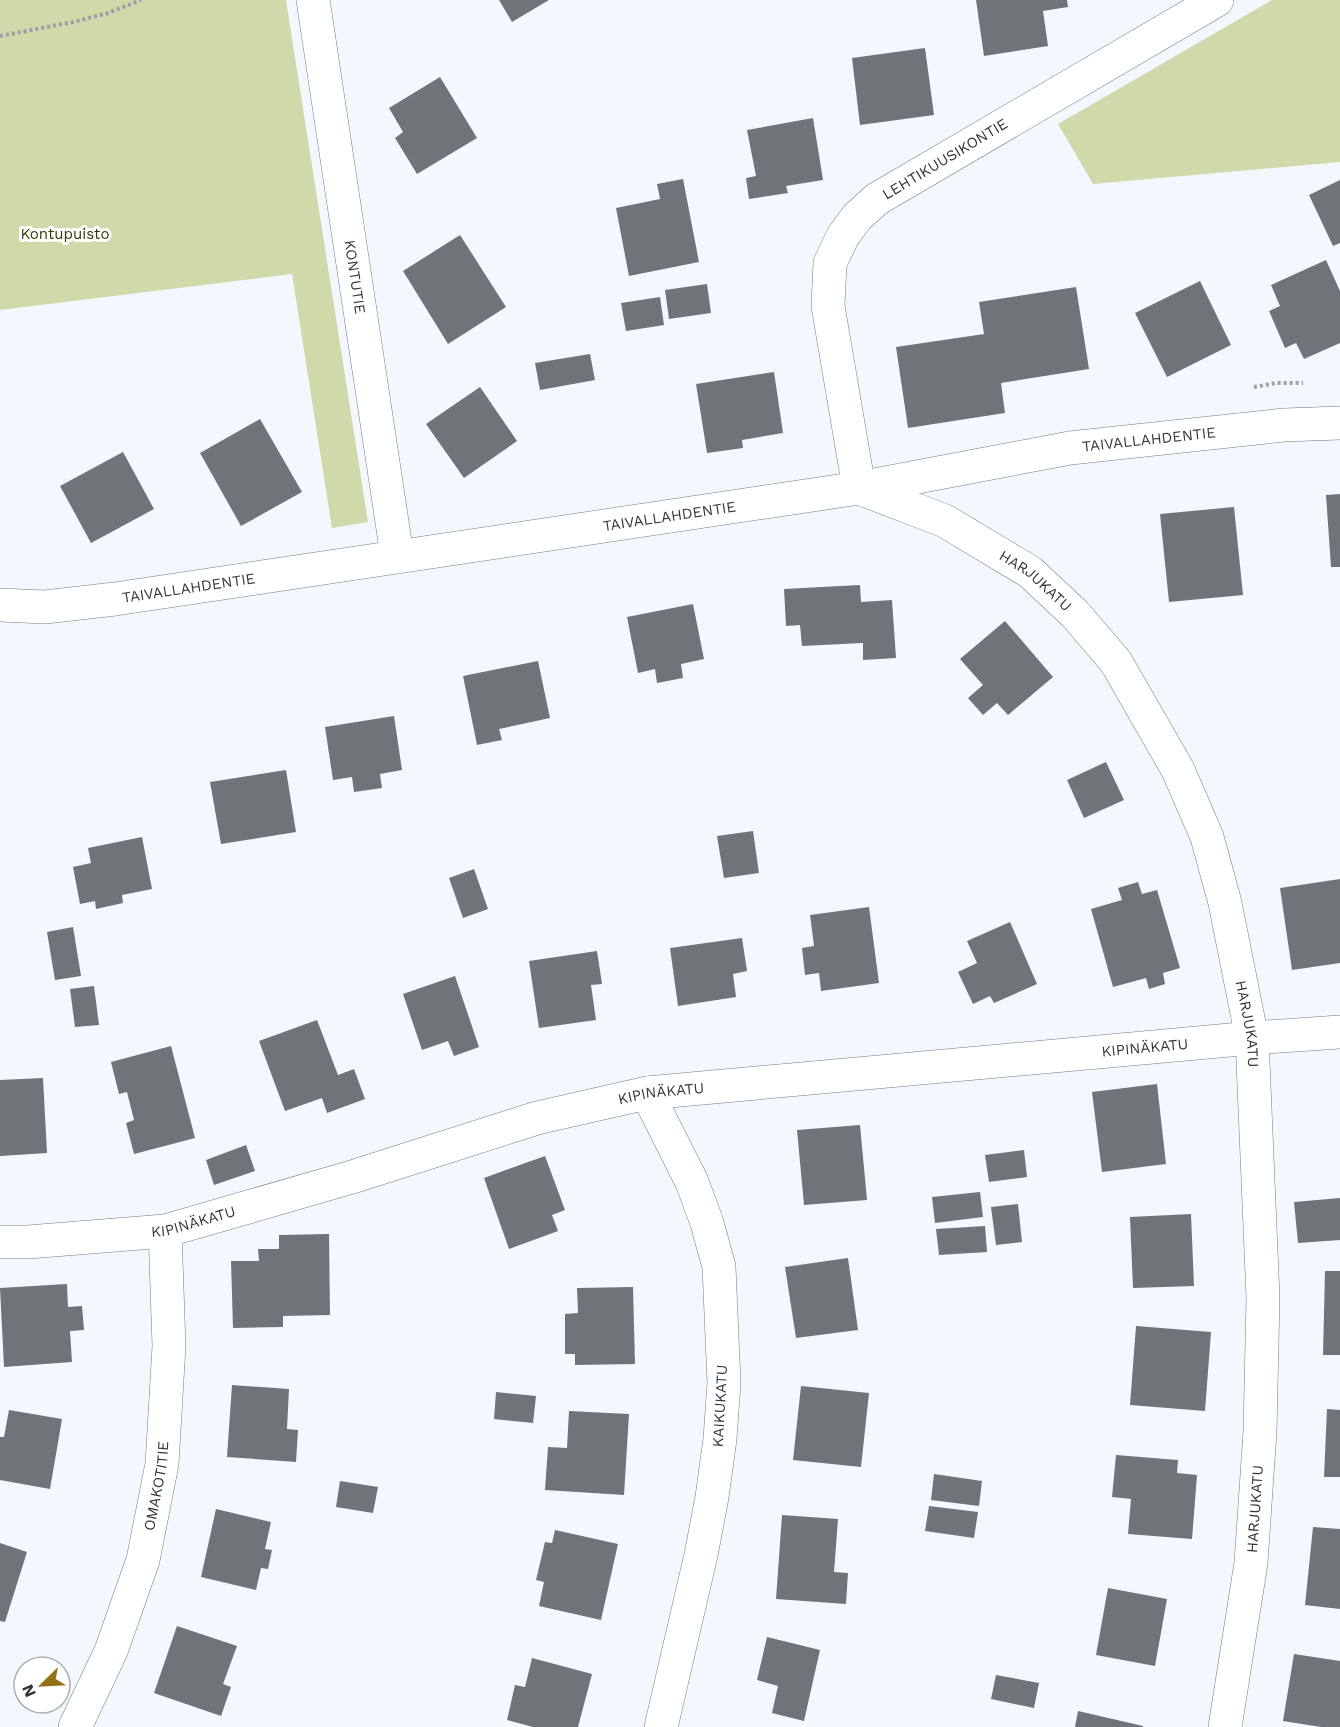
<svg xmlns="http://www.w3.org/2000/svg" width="1340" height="1727" font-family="'Work Sans',sans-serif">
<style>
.green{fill:#cfd9aa}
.building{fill:#6f7479}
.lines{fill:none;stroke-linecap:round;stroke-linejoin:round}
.minor-casing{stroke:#757b80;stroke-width:34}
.path{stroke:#9ca1a5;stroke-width:4;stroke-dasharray:3 3;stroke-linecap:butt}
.minor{stroke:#fff;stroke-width:33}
.labels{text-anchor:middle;stroke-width:6;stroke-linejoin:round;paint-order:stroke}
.street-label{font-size:15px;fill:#333638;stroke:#fff}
.park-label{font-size:15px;fill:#333b02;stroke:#fff}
</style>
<rect width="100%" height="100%" fill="#f2f8fe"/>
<!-- green -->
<g class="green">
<path d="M0,0h286l82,522 -36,6 -40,-254 -292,36z"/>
<path d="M1272,0h68v162l-247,22 -35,-60z"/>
</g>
<!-- building -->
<g class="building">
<path d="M499,0h50l-37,22z"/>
<path d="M976,0h91l1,7 -25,4 5,35 -64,10z"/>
<path d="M925,48l9,67 -74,10 -8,-67z"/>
<path d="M440,77l37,61 -60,36 -22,-36 8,-6 -14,-24z"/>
<path d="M813,118l10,62 -37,6 2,7 -39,6 -3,-21 10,-2 -9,-46z"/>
<path d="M683,179l16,83 -70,14 -13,-68 44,-9 -3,-15z"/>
<path d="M1340,180v63l-7,3 -24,-51z"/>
<path d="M460,235l46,72 -58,37 -45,-73z"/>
<path d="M1326,260l14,31v52l-36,16 -8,-16 -11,5 -16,-37 11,-5 -9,-21z"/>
<path d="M1200,281l31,64 -64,32 -32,-64z"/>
<path d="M707,284l4,29 -42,6 -4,-29z"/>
<path d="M1076,287l13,82 -88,14 4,30 -97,15 -12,-81 88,-13 -5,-32z"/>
<path d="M660,297l4,28 -38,6 -5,-28z"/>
<path d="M590,354l5,26 -55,10 -5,-27z"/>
<path d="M774,372l9,61 -41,7 1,8 -36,5 -11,-69z"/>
<path d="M480,387l37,54 -53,37 -38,-54z"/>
<path d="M260,419l42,73 -61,34 -41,-73z"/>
<path d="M123,452l31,57 -63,34 -31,-57z"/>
<path d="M1340,494v73h-9l-5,-72z"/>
<path d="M1234,507l9,88 -74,7 -9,-88z"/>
<path d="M860,585l1,17 31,-2 4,58 -33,2v-17l-61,3 -2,-21 -14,1 -2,-37z"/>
<path d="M693,604l11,55 -23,5 2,14 -26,5 -2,-14 -17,4 -11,-56z"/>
<path d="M1005,621l48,56 -45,38 -11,-12 -14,12 -15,-17 15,-13 -23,-26z"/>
<path d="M538,661l12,57 -51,11 3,11 -25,5 -14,-69z"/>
<path d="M394,716l8,54 -22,4 2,14 -28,4 -2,-15 -19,3 -8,-53z"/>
<path d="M1106,762l18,38 -40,18 -17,-38z"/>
<path d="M286,770l10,62 -75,12 -11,-62z"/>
<path d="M753,831l6,42 -35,5 -7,-42z"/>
<path d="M142,837l10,52 -30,6 1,8 -27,6 -1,-8 -15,3 -7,-37 18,-4 -3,-15z"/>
<path d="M474,869l14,40 -25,9 -14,-40z"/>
<path d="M1340,879v84l-48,7 -12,-82z"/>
<path d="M1138,882l4,12 15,-4 23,78 -17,5 2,11 -16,5 -3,-11 -33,9 -22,-78 31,-9 -4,-12z"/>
<path d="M869,907l10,76 -58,8 -2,-18 -14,2 -3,-27 12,-2 -4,-31z"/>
<path d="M1010,922l27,62 -43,19 -4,-7 -17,8 -15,-32 19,-9 -10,-22z"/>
<path d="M73,927l8,49 -26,4 -8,-48z"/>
<path d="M742,938l5,33 -14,3 3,23 -58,9 -8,-58z"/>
<path d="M597,951l5,33 -11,1 5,35 -57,8 -10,-67z"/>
<path d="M455,976l24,71 -25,9 -6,-15 -26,9 -19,-56z"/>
<path d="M94,986l5,39 -24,2 -5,-38z"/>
<path d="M317,1020l21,55 16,-6 11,30 -38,14 -5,-15 -37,13 -26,-70z"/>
<path d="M171,1046l24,92 -61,16 -8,-31 8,-3 -7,-28 -8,2 -8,-32z"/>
<path d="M43,1078l4,75 -47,3v-76z"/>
<path d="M1157,1084l9,80 -64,8 -10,-80z"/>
<path d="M860,1125l7,75 -63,5 -7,-75z"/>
<path d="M246,1145l9,26 -41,14 -8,-25z"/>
<path d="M1024,1150l3,27 -38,5 -4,-27z"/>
<path d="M545,1156l20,54 -13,5 6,16 -49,18 -25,-71z"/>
<path d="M980,1192l3,25 -48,6 -3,-26z"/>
<path d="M1340,1198v42l-42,3 -4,-41z"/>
<path d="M1018,1204l4,38 -26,3 -5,-38z"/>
<path d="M1191,1214l3,72 -61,2 -3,-71z"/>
<path d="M985,1226l2,26 -48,3 -3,-26z"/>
<path d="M329,1234l1,81 -47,1v11l-50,1 -2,-67h28l-1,-12h21v-14z"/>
<path d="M848,1258l10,72 -62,8 -11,-71z"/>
<path d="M1325,1271h15v84h-17z"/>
<path d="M67,1284l1,23 14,-1 2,24 -14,1 2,31 -68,5 -4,-79z"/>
<path d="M633,1287l2,77 -60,1v-11h-10v-40l13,-1 -1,-25z"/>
<path d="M1136,1326l75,6 -6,79 -75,-6z"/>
<path d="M232,1385l57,4 -2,40 11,1 -2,32 -69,-5z"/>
<path d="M801,1386l68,7 -8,74 -68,-7z"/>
<path d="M496,1392l40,4 -3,27 -39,-4z"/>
<path d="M1327,1409l13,1v67h-16z"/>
<path d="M9,1410l53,9 -12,70 -50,-9v-43h4z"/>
<path d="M569,1411l60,3 -5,81 -79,-5 3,-43 19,1z"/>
<path d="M1116,1455l62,5 -1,13 20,2 -5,64 -64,-5 3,-35 -19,-2z"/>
<path d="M934,1474l48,7 -3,25 -48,-6z"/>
<path d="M340,1481l38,6 -5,26 -37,-6z"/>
<path d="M929,1506l49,6 -4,26 -49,-7z"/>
<path d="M216,1509l55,13 -6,27 7,1 -4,19 -7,-1 -5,22 -55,-13z"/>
<path d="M782,1515l56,4 -4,53 14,1 -2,31 -70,-5z"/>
<path d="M1313,1527l27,2v80l-35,-4z"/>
<path d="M555,1530l63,14 -17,76 -62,-14 5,-24 -8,-2 9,-38 7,1z"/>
<path d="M0,1543l27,9 -22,70 -5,-1z"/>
<path d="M1108,1588l59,11 -12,67 -59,-11z"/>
<path d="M177,1626l60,20 -14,38 8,3 -10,29 -67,-23z"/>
<path d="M767,1637l53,13 -16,71 -32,-8 6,-27 -21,-6z"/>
<path d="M1294,1654l46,7v66h-19l-38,-6z"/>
<path d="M532,1658l60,16 -14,53h-45l-26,-7 8,-35 10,2z"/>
<path d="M996,1675l43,8 -5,25 -43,-9z"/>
<path d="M1078,1711l65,15v1h-68z"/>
</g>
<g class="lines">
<defs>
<g id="minor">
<path id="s1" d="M313,0l84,555"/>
<path id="s2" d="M1217,0l-340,199 -20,18 -14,19 -13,27 -2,43 31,182 86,33 85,51 45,42 41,48 62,108 29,67 18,66 27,135 11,260 -3,133 -9,132 -26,164"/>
<path id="s3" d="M0,605l45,2 70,-8 744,-111 211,-40 214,-23 56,-2"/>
<path d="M647,1093l45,89 15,41 12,44 5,116 -4,56 -8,58 -11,58 -40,172"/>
<path id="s4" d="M0,1242h28l137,-11 187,-54 185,-59 110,-25 605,-55 88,-6"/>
<path id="s5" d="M75,1727l36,-76 32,-91 19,-96 7,-118 -4,-115"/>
</g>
</defs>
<!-- minor casing -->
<use href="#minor" class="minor-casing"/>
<!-- path -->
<g class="path">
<path d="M0,36l73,-14 35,-9 33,-13"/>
<path d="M1254,387l22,-4h27"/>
</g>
<!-- minor -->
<use href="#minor" class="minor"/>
</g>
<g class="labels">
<!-- street labels -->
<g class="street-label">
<text transform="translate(945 159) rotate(-31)" y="5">LEHTIKUUSIKONTIE</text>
<text dy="5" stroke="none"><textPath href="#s1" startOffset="280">KONTUTIE</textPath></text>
<text dy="5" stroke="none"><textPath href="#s3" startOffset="1162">TAIVALLAHDENTIE</textPath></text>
<text dy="5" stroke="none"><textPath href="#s3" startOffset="676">TAIVALLAHDENTIE</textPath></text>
<text dy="5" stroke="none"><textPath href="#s2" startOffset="903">HARJUKATU</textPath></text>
<text dy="5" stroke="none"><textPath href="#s3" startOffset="190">TAIVALLAHDENTIE</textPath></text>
<text dy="5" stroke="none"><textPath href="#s2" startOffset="1407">HARJUKATU</textPath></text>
<text dy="5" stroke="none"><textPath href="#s4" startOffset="1167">KIPINÄKATU</textPath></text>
<text dy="5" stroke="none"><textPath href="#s4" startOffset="681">KIPINÄKATU</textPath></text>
<text dy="5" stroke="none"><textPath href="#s4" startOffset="195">KIPINÄKATU</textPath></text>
<text transform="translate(720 1406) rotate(-87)" y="5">KAIKUKATU</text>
<text dy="5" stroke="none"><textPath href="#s5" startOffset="256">OMAKOTITIE</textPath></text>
<text transform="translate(1255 1509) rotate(-86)" y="5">HARJUKATU</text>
</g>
<!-- park labels -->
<g class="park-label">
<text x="65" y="239">Kontupuisto</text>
</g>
</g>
<!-- north arrow -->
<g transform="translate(42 1685) rotate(246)"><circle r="28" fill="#ffffff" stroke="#adafaf" stroke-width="1.5"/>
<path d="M0-4.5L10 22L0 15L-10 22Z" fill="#927117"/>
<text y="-9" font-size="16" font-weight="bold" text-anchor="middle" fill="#333638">N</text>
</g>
</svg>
